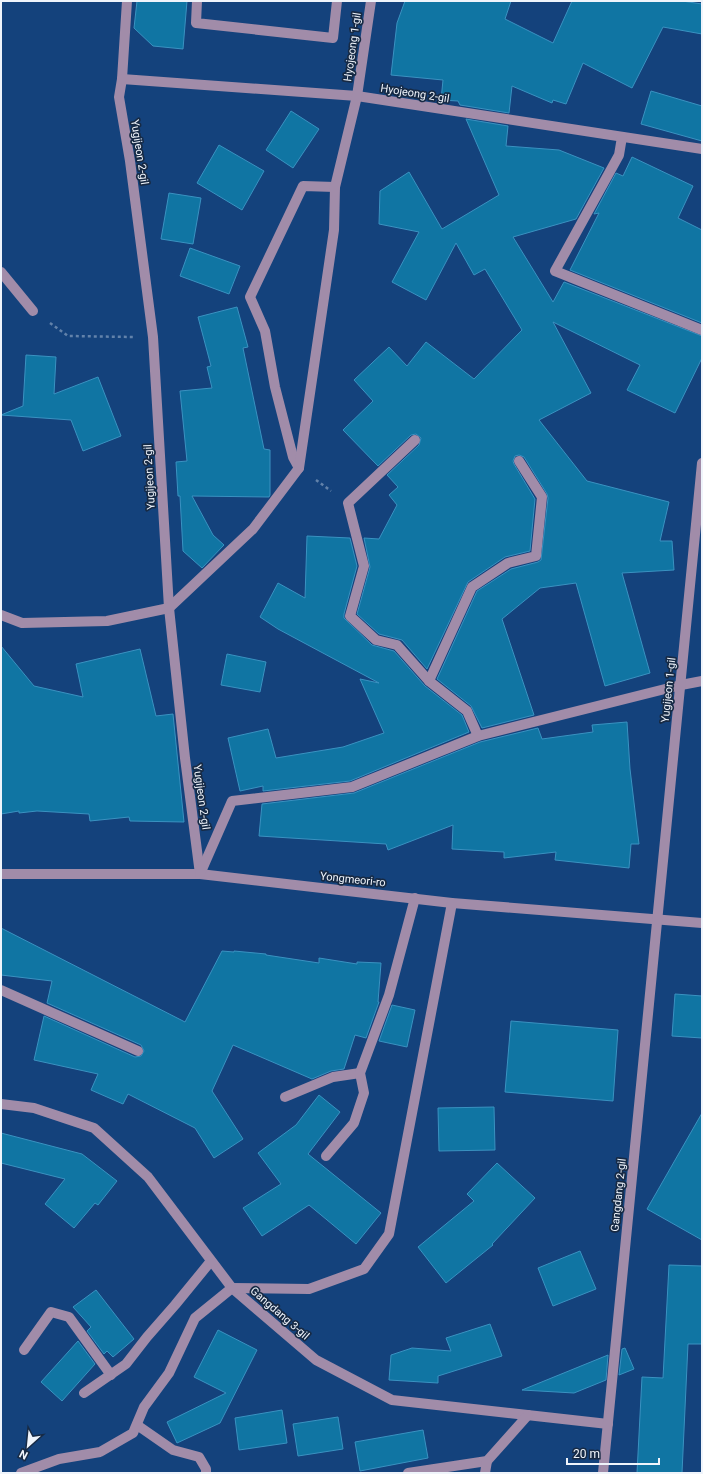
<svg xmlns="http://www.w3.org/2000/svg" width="703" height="1474" font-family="Roboto,sans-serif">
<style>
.building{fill:#1075a3;stroke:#3a92c1}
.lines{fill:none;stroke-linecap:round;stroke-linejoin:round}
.path{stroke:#6282aa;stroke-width:2.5;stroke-dasharray:3 3;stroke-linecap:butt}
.minor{stroke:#a18ca9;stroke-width:10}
.labels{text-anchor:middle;stroke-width:3.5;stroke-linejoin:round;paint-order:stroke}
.street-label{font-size:11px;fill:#eff4fb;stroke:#172a44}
</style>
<rect width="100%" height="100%" fill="#14427c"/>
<!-- building -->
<g class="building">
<path d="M137,1h50l-4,48 -30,-3 -19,-18z"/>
<path d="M405,1h106l-6,18 48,24 19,-42h110l20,3v30l-39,-7 -31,61 -49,-25 -17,41 -13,-4 -1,3 -40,-17 -3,27 -49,-8 -2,-4 -17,-1 2,-20 -52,-5 6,-52z"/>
<path d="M651,91l51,15v35l-61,-17z"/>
<path d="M291,111l28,18 -26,39 -27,-18z"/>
<path d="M466,119l42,7 -2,20 53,4 45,18 -28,51 -63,18 40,65 11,-20 138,54v22l-27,55 -48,-23 13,-25 -87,-43 38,71 -52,27 48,61 82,21 -9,39h12l2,29 -52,3 28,100 -45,13 -29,-103 -36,5 -38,31 32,96 -52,13 -11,-22 -34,-27 40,-88 34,-22 27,-7 3,-2 7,-62 -1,-4 -23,-37 -5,-2 -4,1 -2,5 1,3 21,35 -5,52 -25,6 -37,25 -41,87 -25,-29 -23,-6 -22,-20 13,-47 -6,-29 15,1 18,-34 -8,-10 9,-8 -11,-12 32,-30 2,-7 -5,-4 -5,1 -33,31 -35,-36 30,-29 -19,-21 35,-33 18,19 19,-24 48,37 48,-49 -37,-61 -11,6 -18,-32 -30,57 -34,-18 27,-50 -40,-8 1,-33 29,-19 33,57 57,-34z"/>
<path d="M219,145l45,26 -22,39 -45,-27z"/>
<path d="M632,157l61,29 -15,32 24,12v93l-132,-53 29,-57 -5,1 22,-41 7,3z"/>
<path d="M169,193l32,5 -8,46 -32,-5z"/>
<path d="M190,248l50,18 -11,28 -49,-18z"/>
<path d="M237,307l11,40 -5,1 21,101 6,1v45l-1,2 -77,-1 21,39 11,10 -22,23 -19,-17 -3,-55h-2l-2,-34 11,-1 -7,-70 32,-3 -5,-21 4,-1 -13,-49z"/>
<path d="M26,355l30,2 -2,37 44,-17 23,59 -38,15 -12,-31 -70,-5 22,-9z"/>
<path d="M307,536l43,2 7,28 -13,48v4l28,27 22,6 31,35 37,29 7,17 -119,49 -87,10v-5l-23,5 -12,-53 40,-9 8,29 67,-11 41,-14 -24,-54 19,4 -101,-54 -18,-12 18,-34 27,15z"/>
<path d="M1,646l33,40 49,11 -7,-33 64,-15 16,67 17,-2 11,108 -54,-1 -1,-4 -39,4 -1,-7 -52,-3 -18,2v-2l-18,3z"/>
<path d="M227,654l39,8 -6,30 -39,-7z"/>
<path d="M627,722l3,47 9,75h-8l-2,24 -74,-8 1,-8 -52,6v-6l-52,-3 1,-24 -65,25 -2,-6 -127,-8 3,-32 92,-11 126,-51 58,-14 4,11 51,-7 -1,-7z"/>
<path d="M1,928l184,94 37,-71 12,1v-1l32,3v1l53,8v-5l38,6v-2l24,1 -3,39h1l-13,36 -11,-3 -11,34 -13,2 -19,8 -79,-34 -21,46 31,48 -29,19 -19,-30 -67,-34 -5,10 -32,-14 7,-16 -64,-14 10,-44 91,41 6,-1 3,-5 -3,-6 -94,-42 5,-22 -51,-6z"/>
<path d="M675,994l27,2v42l-30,-2z"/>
<path d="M392,1005l23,5 -8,37 -28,-6z"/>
<path d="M511,1021l107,9 -5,71 -108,-9z"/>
<path d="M319,1095l21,17 -32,42 73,59 -25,31 -47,-39 -47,31 -19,-28 38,-24 -23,-31 38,-28z"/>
<path d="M494,1107l1,43 -56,1 -1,-43z"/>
<path d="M702,1113v127l-55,-31z"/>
<path d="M1,1133l81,21 35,27 -19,24 -3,-2 -21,25 -29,-24 20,-25 -64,-16z"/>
<path d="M497,1163l38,35 -43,46 1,1 -47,38 -28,-36 56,-46 -7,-7z"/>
<path d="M580,1251l16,38 -43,17 -15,-38z"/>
<path d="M669,1265l33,1v78h-14l-6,129h-45l5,-96 21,1z"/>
<path d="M96,1290l38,49 -21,18 -6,-6 -3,3 -17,-23 4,-4 -18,-20z"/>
<path d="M490,1324l12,32 -64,20v7l-49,-3 2,-25 21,-7 39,3 -5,-13z"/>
<path d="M218,1330l39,20 -37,73 -43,20 -10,-21 59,-29 -32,-16z"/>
<path d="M78,1341l17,23 -33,37 -21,-19z"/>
<path d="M625,1348l9,21 -15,6 3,-26z"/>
<path d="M608,1355l-2,25 -32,13 -52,-3z"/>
<path d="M282,1410l5,33 -48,7 -4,-32z"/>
<path d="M338,1417l5,32 -45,7 -5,-32z"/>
<path d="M423,1430l5,28 -68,13 -5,-29z"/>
</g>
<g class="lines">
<!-- path -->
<g class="path">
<path d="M50,323l18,13 65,1"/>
<path d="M316,480l15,11"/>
</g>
<!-- minor -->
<g class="minor">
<path d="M127,1l-5,78 -3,18 11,64 23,176 16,271 16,150 15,116"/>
<path d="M197,1l-1,22 137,15 4,-37"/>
<path d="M122,79l235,17 345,53"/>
<path d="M622,137l-3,18 -64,116 147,59"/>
<path d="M1,272l32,39"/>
<path d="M415,440l-67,63 16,63 -14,50 26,24 21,5 32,36 38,30 11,25"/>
<path d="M299,468l-6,-11 -18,-70 -10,-56 -15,-34 53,-111 32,1"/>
<path d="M1,615l21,8 85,-2 62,-13 84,-79 46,-61 35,-238 1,-43 22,-91 14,-95"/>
<path d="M429,681l43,-94 36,-24 28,-7 6,-59 -23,-36"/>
<path d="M1,874h199l252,29 250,20"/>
<path d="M200,874l32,-73 120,-14 126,-51 203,-51 21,-4"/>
<path d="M1,990l137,61"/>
<path d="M285,1097l48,-20 27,-4"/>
<path d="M1,1104l33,4 60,20 54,49 84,111 84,72 76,40 216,24"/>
<path d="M326,1156l28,-33 10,-30 -4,-20 29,-78 26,-97"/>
<path d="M24,1350l27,-38 18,5 42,58"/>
<path d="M84,1393l42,-29 21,-27 28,-32 36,-44"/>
<path d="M137,1425l36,25 26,7 7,12v4"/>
<path d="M21,1473l38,-14 41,-7 33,-19 11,-26 25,-34 26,-55 37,-30 77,1 55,-20 25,-35 63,-331"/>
<path d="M408,1473l79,-12 41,-46"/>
<path d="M485,1473l2,-12"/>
<path d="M603,1473l99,-1010"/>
</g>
</g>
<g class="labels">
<!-- street labels -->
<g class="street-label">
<text transform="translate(352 47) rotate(-82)" y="4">Hyojeong 1-gil</text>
<text transform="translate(415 93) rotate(9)" y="4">Hyojeong 2-gil</text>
<text transform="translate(140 152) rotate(81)" y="4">Yugijeon 2-gil</text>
<text transform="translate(149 477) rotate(-93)" y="4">Yugijeon 2-gil</text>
<text transform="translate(668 690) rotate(-84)" y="4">Yugijeon 1-gil</text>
<text transform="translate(202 797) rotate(82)" y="4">Yugijeon 2-gil</text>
<text transform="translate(353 879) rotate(6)" y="4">Yongmeori-ro</text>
<text transform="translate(618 1195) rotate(-84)" y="4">Gangdang 2-gil</text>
<text transform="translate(280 1313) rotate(41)" y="4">Gangdang 3-gil</text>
</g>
</g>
<!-- border -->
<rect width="703" height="1474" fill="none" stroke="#eff4fb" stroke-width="4"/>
<!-- north arrow -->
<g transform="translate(28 1446) rotate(207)" stroke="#172a44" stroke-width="3" paint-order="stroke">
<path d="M0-3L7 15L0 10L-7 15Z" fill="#eff4fb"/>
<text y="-6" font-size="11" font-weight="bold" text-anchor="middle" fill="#eff4fb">N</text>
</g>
<!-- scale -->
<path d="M567 1458v6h92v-6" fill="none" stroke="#eff4fb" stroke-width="2"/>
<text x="573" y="1458" font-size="12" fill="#eff4fb" stroke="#172a44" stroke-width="3" paint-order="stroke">20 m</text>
</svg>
